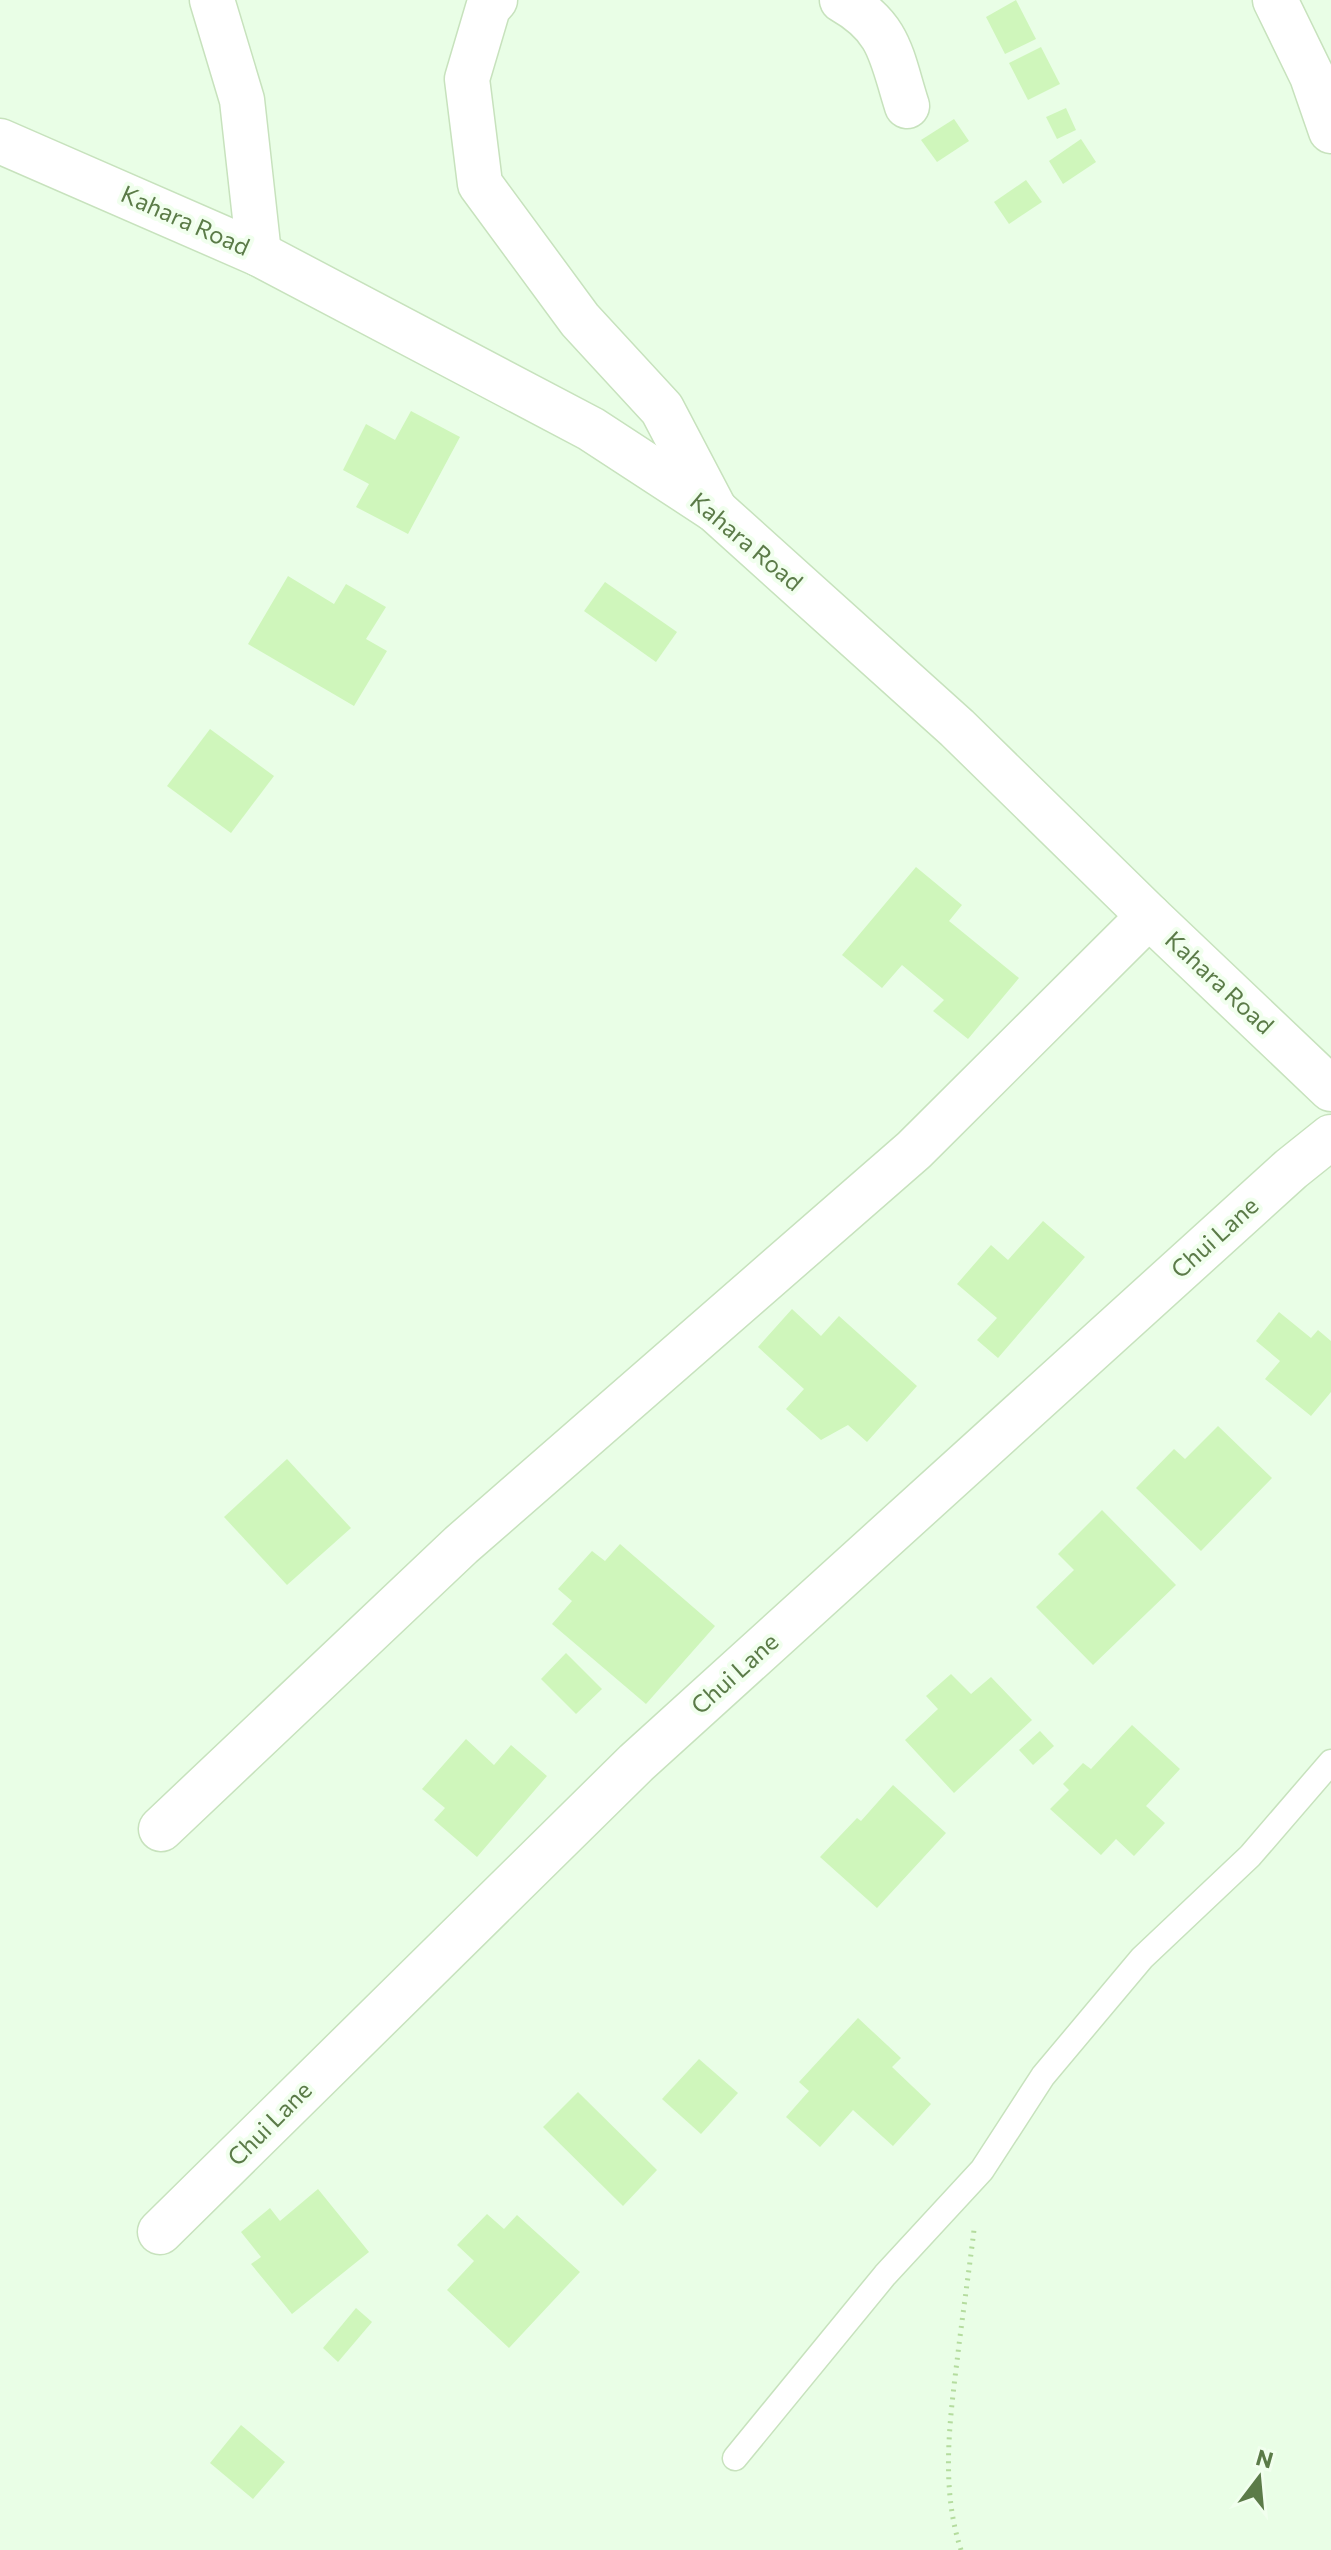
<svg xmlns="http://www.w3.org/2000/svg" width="1331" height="2550" font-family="Commissioner,sans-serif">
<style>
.building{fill:#cff6bb}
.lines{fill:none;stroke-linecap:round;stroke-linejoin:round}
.service-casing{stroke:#c7e2bd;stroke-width:27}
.minor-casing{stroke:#c7e2bd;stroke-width:47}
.tertiary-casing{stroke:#c7e2bd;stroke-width:47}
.path{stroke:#b4dc9e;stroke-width:5;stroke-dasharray:2 6;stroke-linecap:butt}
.service{stroke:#fff;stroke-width:24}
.minor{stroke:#fff;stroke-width:44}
.tertiary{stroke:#fff;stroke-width:44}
.labels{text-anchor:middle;stroke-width:8;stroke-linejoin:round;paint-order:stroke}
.street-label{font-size:24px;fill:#5b7b48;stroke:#f1ffee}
</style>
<rect width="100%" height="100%" fill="#e9fee6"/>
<!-- building -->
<g class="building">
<path d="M1016,0l20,39 -31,15 -19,-37z"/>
<path d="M1041,47l19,37 -32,16 -19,-37z"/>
<path d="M1066,108l10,22 -19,9 -11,-22z"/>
<path d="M954,119l15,22 -32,21 -16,-22z"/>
<path d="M1081,139l15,23 -33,22 -14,-23z"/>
<path d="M1026,180l16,22 -33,22 -15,-22z"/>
<path d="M411,411l49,26 -52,97 -52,-27 13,-23 -26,-14 23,-46 29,16z"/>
<path d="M288,576l46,28 12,-20 40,23 -20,32 21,12 -33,55 -106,-62z"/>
<path d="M605,582l72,50 -21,30 -72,-51z"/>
<path d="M210,729l64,47 -43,57 -64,-47z"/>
<path d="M916,867l46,38 -13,16 70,57 -51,61 -35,-28 11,-11 -42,-35 -20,23 -40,-33z"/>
<path d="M1043,1221l42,36 -87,101 -21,-18 20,-22 -40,-34 34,-39 17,15z"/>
<path d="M792,1309l29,27 18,-20 78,70 -50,56 -19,-17 -27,15 -35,-31 18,-20 -46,-42z"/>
<path d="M1279,1312l32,26 7,-8 13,11v51l-20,24 -46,-37 15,-18 -24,-20z"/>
<path d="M1218,1426l54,52 -71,73 -65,-63 38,-39 11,10z"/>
<path d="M287,1459l64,69 -64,57 -63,-68z"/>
<path d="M1102,1510l74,75 -83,80 -57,-58 38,-37 -16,-16z"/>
<path d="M620,1544l95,82 -69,78 -94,-80 20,-23 -14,-12 34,-38 13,10z"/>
<path d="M566,1653l36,36 -26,25 -35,-35z"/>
<path d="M951,1674l20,20 20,-17 41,43 -78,73 -49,-53 33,-31 -12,-13z"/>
<path d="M1132,1725l48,44 -34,37 19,17 -31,33 -18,-17 -15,16 -51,-46 19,-19 -6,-6 20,-21 8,6z"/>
<path d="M1040,1731l14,15 -21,19 -14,-15z"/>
<path d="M466,1739l28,26 17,-20 36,31 -70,81 -43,-37 11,-12 -23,-19z"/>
<path d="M893,1785l53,48 -69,75 -57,-51 37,-39 4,3z"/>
<path d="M858,2018l43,40 -9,9 39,37 -38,42 -40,-36 -33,37 -34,-30 23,-26 -10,-9z"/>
<path d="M699,2059l39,34 -37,41 -39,-35z"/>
<path d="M578,2092l79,78 -34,36 -80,-79z"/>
<path d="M318,2189l51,63 -77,62 -41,-50 10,-7 -20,-25 29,-24 10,13z"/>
<path d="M487,2214l17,15 13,-14 63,57 -71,76 -62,-58 27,-29 -17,-16z"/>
<path d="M356,2308l16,14 -34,40 -15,-14z"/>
<path d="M241,2425l44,37 -32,37 -43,-36z"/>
</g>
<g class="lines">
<defs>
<path id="service" d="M735,2458l150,-183 97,-105 61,-94 99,-118 108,-102 81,-94"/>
<g id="minor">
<path d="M212,0l30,100 17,154"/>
<path d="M495,0l-7,8 -21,71 13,105 100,136 82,89 53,101"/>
<path d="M842,0c49,28 49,56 65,106"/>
<path d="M1275,0l37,76 19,55"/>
<path d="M161,1829l300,-284 453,-395 235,-234"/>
<path d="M160,2232l476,-469 655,-594 40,-32"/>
</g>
<path id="tertiary" d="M0,141l259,113 332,175 124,81 242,218 192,188 182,173"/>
</defs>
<!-- service casing -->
<use href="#service" class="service-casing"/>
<!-- minor casing -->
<use href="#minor" class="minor-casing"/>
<!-- tertiary casing -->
<use href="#tertiary" class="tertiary-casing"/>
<!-- path -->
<path class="path" d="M961,2550c-21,-64 -11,-131 -3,-197 5,-41 11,-82 16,-123"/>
<!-- service -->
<use href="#service" class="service"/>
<!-- minor -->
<use href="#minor" class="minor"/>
<!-- tertiary -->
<use href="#tertiary" class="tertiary"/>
</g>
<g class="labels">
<!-- street labels -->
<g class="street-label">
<text transform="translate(185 221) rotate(24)" y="8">Kahara Road</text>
<text transform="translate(746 542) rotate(40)" y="8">Kahara Road</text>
<text transform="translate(1219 983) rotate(43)" y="8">Kahara Road</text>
<text transform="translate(1215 1238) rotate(-42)" y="8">Chui Lane</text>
<text transform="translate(735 1674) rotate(-42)" y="8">Chui Lane</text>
<text transform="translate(270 2124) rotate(-45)" y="8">Chui Lane</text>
</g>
</g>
<!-- north arrow -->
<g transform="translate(1259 2478) rotate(16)" stroke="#f1ffee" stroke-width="6" paint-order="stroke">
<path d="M0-6L14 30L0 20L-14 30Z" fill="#5b7b48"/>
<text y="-12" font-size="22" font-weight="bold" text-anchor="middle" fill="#5b7b48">N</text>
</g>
</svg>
